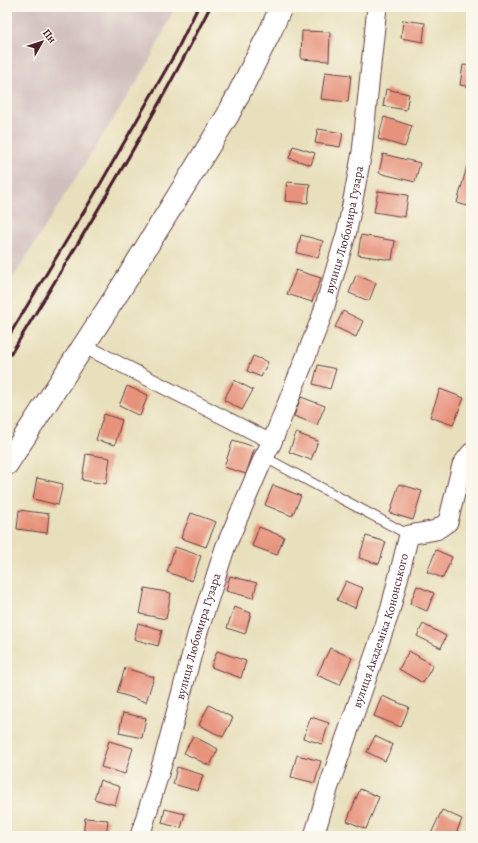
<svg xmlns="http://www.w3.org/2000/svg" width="478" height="843" font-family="Alegreya,serif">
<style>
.industrial{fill:#d1bfbe}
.building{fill:#e7937c}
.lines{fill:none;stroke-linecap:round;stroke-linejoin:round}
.service-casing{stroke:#623c41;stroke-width:11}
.pedestrian-casing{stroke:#623c41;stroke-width:16}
.minor-casing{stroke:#623c41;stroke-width:21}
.secondary-casing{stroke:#623c41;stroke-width:24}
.service{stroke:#fff;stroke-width:9}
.pedestrian{stroke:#fff;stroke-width:14}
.minor{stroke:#fff;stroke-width:19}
.secondary{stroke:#fff;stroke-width:22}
.rail{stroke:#4a1f2b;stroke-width:3}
.labels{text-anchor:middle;stroke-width:3;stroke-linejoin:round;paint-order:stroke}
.street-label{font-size:12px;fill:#4a1f2b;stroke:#fbf7ec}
</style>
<rect width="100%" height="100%" fill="#fbf7ec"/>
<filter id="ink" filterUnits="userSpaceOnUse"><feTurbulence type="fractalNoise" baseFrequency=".025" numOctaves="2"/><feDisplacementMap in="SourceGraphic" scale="8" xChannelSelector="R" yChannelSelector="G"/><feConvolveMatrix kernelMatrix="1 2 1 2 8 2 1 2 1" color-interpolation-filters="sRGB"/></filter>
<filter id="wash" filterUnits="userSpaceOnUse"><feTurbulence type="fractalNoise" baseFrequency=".012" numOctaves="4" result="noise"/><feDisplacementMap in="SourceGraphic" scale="16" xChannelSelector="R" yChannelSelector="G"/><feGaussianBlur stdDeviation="0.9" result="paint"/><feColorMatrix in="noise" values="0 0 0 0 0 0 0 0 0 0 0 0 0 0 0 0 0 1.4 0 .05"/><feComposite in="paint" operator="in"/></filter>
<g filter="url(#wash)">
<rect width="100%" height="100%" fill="#e8e0bc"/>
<!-- industrial -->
<path class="industrial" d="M7,7h168l-27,57 -141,223z"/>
<g id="blocks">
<!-- building -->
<g class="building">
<path d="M403,20l22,3 -2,19 -22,-4z"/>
<path d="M302,31l28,1 -1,29 -28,-2z"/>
<path d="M463,65l8,1v21l-11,-2z"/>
<path d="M325,72l26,3 -3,27 -27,-3z"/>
<path d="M386,89l23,5 -3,16 -23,-4z"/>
<path d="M384,117l28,9 -7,21 -27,-8z"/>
<path d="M318,129l25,4 -3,14 -25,-4z"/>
<path d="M293,146l22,7 -4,12 -22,-7z"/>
<path d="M383,154l37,9 -5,19 -36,-9z"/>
<path d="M467,166l4,1v40l-14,-4z"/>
<path d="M287,182l23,2 -2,19 -23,-2z"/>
<path d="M378,191l30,4 -3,22 -31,-5z"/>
<path d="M301,235l22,6 -5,17 -21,-5z"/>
<path d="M361,235l34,6 -3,19 -34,-5z"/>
<path d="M296,270l25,8 -9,24 -25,-8z"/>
<path d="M356,275l20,8 -7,18 -20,-8z"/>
<path d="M343,311l20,10 -7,16 -21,-10z"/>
<path d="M253,356l15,6 -7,15 -14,-6z"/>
<path d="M318,365l18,4 -6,20 -17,-5z"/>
<path d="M234,380l19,10 -11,20 -18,-10z"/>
<path d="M127,386l21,9 -8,21 -21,-10z"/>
<path d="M440,389l24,9 -11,27 -23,-8z"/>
<path d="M301,397l24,9 -8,19 -23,-9z"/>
<path d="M104,414l18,6 -7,25 -19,-5z"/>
<path d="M296,433l22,8 -7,19 -22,-8z"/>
<path d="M233,440l22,7 -9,27 -22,-7z"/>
<path d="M86,454l24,4 -4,26 -24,-4z"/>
<path d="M37,478l26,6 -5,21 -25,-6z"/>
<path d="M399,484l23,7 -9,29 -23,-7z"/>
<path d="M273,485l28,11 -9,20 -27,-11z"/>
<path d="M471,491v14l-4,-1z"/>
<path d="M19,510l30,4 -2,19 -30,-4z"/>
<path d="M191,513l25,9 -10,25 -25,-9z"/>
<path d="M259,527l25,10 -7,18 -25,-9z"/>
<path d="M366,536l20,6 -7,22 -20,-6z"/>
<path d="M175,547l26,9 -9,25 -25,-9z"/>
<path d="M436,550l16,7 -9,21 -16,-6z"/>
<path d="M230,576l27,7 -4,15 -27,-7z"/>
<path d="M346,581l17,7 -8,20 -18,-8z"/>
<path d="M417,586l17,7 -7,18 -17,-7z"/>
<path d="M145,588l26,5 -5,26 -26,-5z"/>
<path d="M234,607l17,6 -6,21 -18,-6z"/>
<path d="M138,623l24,7 -4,16 -24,-7z"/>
<path d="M423,624l23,12 -5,12 -24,-12z"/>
<path d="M330,648l22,10 -12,27 -23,-10z"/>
<path d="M217,651l29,10 -5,17 -30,-11z"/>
<path d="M409,651l24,14 -10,18 -24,-14z"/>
<path d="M125,668l29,9 -8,25 -29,-9z"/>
<path d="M382,696l27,11 -8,20 -27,-11z"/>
<path d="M209,705l24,13 -10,19 -24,-12z"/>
<path d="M123,713l23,5 -4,20 -23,-5z"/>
<path d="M311,717l18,6 -7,21 -19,-6z"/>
<path d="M193,736l25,13 -8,17 -26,-13z"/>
<path d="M375,736l18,9 -8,16 -18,-9z"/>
<path d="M109,741l24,7 -8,26 -24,-7z"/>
<path d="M297,755l24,6 -6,22 -24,-6z"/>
<path d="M177,767l26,8 -5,16 -25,-7z"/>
<path d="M100,780l20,7 -5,18 -21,-6z"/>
<path d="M360,789l19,8 -13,32 -19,-8z"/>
<path d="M165,809l20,5 -4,14 -19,-5z"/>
<path d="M442,810l20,9 -7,17h-25z"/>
<path d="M85,818l23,2 -2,16h-23z"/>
</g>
</g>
</g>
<g filter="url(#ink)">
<use href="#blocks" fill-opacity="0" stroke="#623c41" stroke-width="1"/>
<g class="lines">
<defs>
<path id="service" d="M264,457l145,78"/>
<path id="pedestrian" d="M84,346l188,96"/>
<g id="minor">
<path id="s1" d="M140,836l25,-82 32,-119 28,-87 39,-91 8,-15 50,-126 25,-85 15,-79 15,-145"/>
<path id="s2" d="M314,836l15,-50 61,-175 19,-76 27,-5 12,-8 14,-57 9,-12"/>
</g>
<path id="secondary" d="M7,464l116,-179 105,-170 42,-83 11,-25"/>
</defs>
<!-- service casing -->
<use href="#service" class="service-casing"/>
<!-- pedestrian casing -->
<use href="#pedestrian" class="pedestrian-casing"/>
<!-- minor casing -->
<use href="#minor" class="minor-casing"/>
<!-- secondary casing -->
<use href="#secondary" class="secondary-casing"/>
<!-- service -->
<use href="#service" class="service"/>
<!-- pedestrian -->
<use href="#pedestrian" class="pedestrian"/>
<!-- minor -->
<use href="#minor" class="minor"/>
<!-- secondary -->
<use href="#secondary" class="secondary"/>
<!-- rail -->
<g class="rail">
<path d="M7,339l87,-144 82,-143 22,-45"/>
<path d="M7,360c71,-116 142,-232 203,-353"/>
</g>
</g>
</g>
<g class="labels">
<!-- street labels -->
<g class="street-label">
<text dy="4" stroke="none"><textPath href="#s1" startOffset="641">вулиця Любомира Гузара</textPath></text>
<text dy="4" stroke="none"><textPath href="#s2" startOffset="216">вулиця Академіка Кононського</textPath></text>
<text dy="4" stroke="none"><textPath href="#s1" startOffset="208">вулиця Любомира Гузара</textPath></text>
</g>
</g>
<!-- margin -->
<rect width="478" height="843" fill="none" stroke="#fbf7ec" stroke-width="24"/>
<!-- north arrow -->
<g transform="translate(42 42) rotate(51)" stroke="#fbf7ec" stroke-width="3" paint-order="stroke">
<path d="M0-3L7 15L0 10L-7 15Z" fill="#4a1f2b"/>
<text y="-6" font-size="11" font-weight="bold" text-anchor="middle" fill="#4a1f2b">Пн</text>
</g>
</svg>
